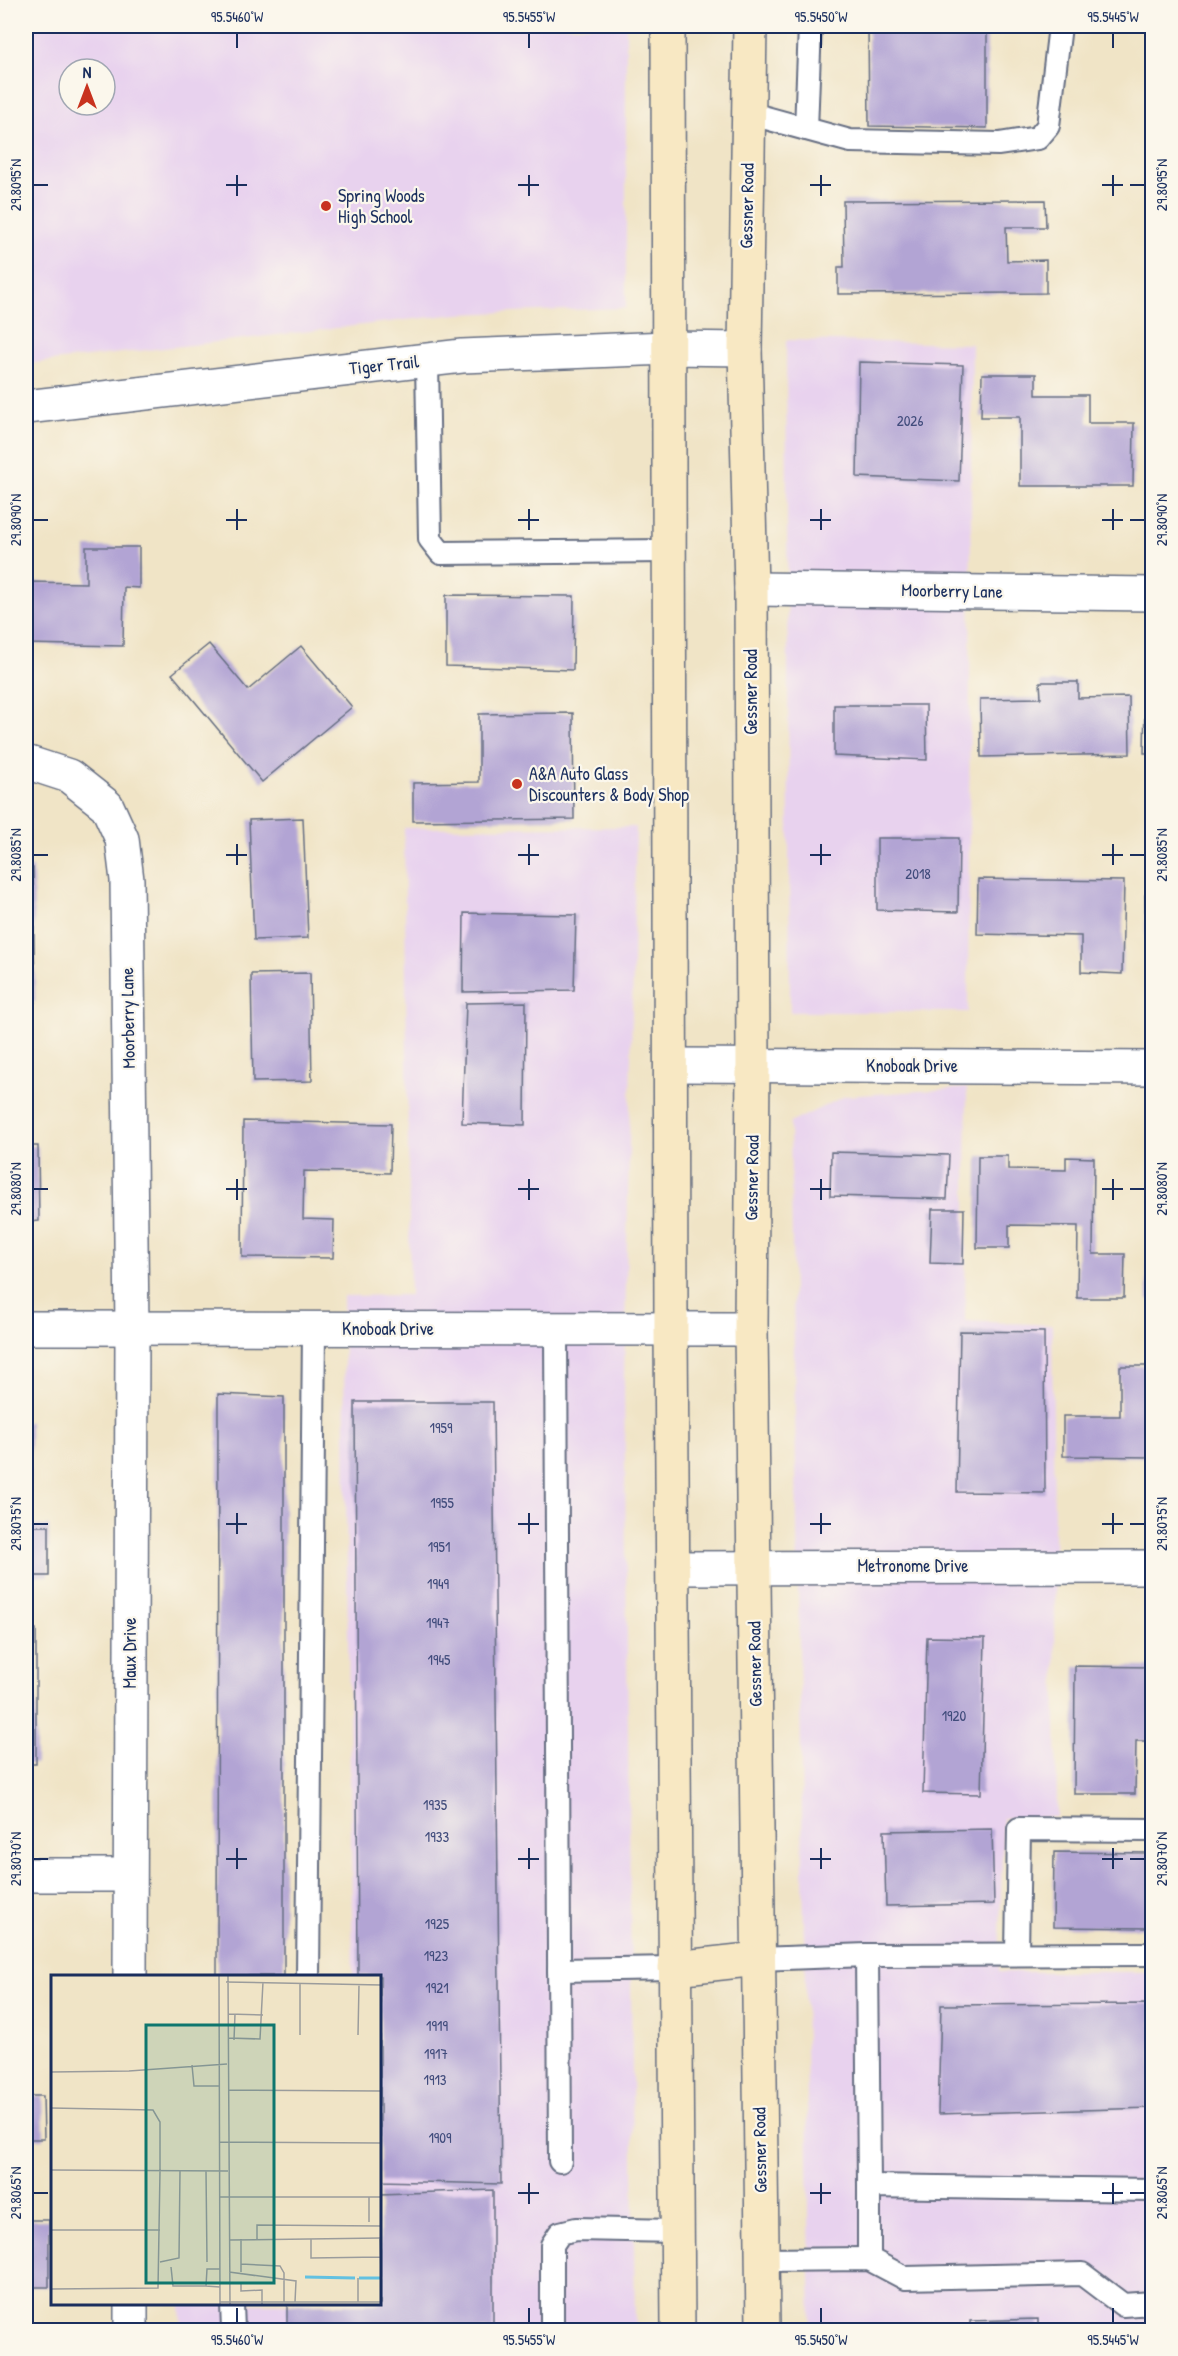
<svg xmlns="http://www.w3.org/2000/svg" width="1178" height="2356" font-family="'Patrick Hand',sans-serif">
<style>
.built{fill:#e8d2ee;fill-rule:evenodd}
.building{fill:#b2a4d4}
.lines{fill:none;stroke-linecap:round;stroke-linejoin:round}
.service-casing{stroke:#666e82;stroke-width:26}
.minor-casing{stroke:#666e82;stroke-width:36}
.tertiary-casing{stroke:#666e82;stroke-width:36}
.secondary-casing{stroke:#666e82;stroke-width:36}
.service{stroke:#fff;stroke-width:22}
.minor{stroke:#fff;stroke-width:33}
.tertiary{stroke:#fff;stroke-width:33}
.secondary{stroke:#f8e8c3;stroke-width:33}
.ticks{fill:none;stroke:#1b2f5e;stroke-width:2}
.poi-dot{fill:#c8321e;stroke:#fbf7ec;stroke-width:2}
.labels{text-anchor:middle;stroke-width:4.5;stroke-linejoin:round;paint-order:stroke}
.number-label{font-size:15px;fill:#414c7c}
.poi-label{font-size:18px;fill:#1b2f5e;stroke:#fbf7ec;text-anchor:start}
.street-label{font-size:18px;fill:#1b2f5e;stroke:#fbf7ec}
.inset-river{fill:none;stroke:#63c1e1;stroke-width:3}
.inset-road{fill:none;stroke:#9b9c9c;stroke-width:1.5}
.view{fill:#0f766e;fill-opacity:0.15;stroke:#0f766e;stroke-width:3}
.inset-edge{fill:none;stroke:#1b2f5e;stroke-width:3}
.neatline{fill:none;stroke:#1b2f5e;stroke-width:2}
.ticks-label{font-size:15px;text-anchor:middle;fill:#1b2f5e}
</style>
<rect width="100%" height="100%" fill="#fbf7ec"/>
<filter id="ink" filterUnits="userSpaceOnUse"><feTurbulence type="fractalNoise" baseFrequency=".0167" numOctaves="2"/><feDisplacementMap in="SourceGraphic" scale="12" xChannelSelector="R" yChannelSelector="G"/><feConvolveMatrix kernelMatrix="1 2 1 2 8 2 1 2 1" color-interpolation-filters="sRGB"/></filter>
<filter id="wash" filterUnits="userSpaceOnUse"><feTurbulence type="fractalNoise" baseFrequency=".008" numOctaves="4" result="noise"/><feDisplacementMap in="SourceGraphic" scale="24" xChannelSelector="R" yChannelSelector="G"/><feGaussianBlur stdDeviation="1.35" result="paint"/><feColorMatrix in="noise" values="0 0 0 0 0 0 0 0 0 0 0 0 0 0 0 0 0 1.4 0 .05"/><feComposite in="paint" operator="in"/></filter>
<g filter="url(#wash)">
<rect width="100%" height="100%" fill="#f0e4c6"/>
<!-- built -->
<g class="built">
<path d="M26,26h600v282l-168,6 -432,50zM69,69h36v36h-36z"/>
<path d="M786,340l186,4 -4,668h-178z"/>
<path d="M636,827l-12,552 11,951h-453l-1,-26h199v-328h-27l-10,-680 67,-1 -6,-467z"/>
<path d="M967,1088l-2,233 87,4 5,492 -54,1 -4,154h153v358h-341l-21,-1207 55,-27z"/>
</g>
<g id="blocks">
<!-- building -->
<g class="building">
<path d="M868,26h119v102l-118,-2z"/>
<path d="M1045,200l1,27h-40l1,34 39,-1v33l-208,1v-27h6l-1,-66z"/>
<path d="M859,362l104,3 -4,116 -102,-4z"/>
<path d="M982,374h54v21h52v28h46l-1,63h-113v-69h-39z"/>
<path d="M1150,427h2v64h-3z"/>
<path d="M86,547h53v41l-15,-1 -1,59 -97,-2v-62l60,1z"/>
<path d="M446,595l128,1 -1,74 -127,-4z"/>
<path d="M209,644l39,46 53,-44 51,61 -90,75 -90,-108z"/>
<path d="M1040,682h38v16l51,-1 1,57 -149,3 -1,-58 61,-1z"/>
<path d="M1145,701h7v52h-8z"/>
<path d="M834,705h92l1,55 -93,-4z"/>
<path d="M573,713l1,106 -161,2v-38l66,-1v-68z"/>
<path d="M303,818l5,120 -54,2 -5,-120z"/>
<path d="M877,838h82l-1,74 -81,-2z"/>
<path d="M26,868h7l2,134h-9z"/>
<path d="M978,879l146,2 -2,93 -41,-2v-36l-104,-2z"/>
<path d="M1145,895h7v45h-6z"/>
<path d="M464,913l112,2 -2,75 -111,2z"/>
<path d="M310,973l2,108 -59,1 -2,-108z"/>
<path d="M526,1002l-1,123 -63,-2 4,-120z"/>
<path d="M243,1121l148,3 -1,49 -86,-2 -1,48 31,1 -1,38 -91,-1z"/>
<path d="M26,1146h12l1,75 -13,1z"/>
<path d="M831,1152l118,3 -2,44 -117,-3z"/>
<path d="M978,1156h30v13l58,1v-13l28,1 -1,96h32l-1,44h-47l1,-72 -69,-1v23h-32z"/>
<path d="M932,1209h32l-1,55 -33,-1z"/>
<path d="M1148,1236h4v64h-5z"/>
<path d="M960,1331l84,1 1,161 -88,-1z"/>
<path d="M1120,1366h32v91l-89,-1v-40h57z"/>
<path d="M218,1394l66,3v579h-67z"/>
<path d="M355,1402h138l8,782 -121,-3v-205h-22z"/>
<path d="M26,1422h4v104h19v50h-23z"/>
<rect x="26" y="1629" width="10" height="135"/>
<path d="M927,1637l58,1 -4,156 -58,-1z"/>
<path d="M1075,1666l77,1v74h-16l-1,53h-61z"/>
<path d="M992,1829l2,75 -108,2 -2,-75z"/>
<path d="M1054,1852l98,1v75l-99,-1z"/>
<path d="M1152,2004v104l-214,6 3,-109z"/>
<path d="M26,2096h17l1,43h-18z"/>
<path d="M493,2190v140h-206v-26h93v-110z"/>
<rect x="26" y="2220" width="23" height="67"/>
<path d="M1038,2319v11h-68v-9z"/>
</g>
</g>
</g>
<g filter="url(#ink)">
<use href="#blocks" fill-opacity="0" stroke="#666e82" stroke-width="1.5"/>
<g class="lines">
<defs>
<g id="service">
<path d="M748,113l102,28 149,3 39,-6 10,-12 12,-100"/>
<path d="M806,129l4,-103"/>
<path d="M427,361l3,178 11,14 228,-2"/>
<path d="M556,1329l4,832"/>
<path d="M1017,1954l2,-125 133,1"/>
<path d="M867,1955l2,231"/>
<path d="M758,1959l109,-4 285,-1"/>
<path d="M559,1970l116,-2"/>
<path d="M308,1976l6,-647"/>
<path d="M869,2259v-73l283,4"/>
<path d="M762,2260l107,-1 36,19 177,-4 41,31 29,-2"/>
<path d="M232,2304l1,26"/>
<path d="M552,2330v-85l8,-12 16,-4 100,2"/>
</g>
<g id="minor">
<path d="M751,589l401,5"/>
<path d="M26,762l43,14 38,30 15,33 5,41 5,449 -2,647"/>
<path d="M673,1568l479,-1"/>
<path d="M26,1875h103"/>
<path d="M131,2304v26"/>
</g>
<g id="tertiary">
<path d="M26,407l436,-51 206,-8 77,1"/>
<path d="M671,1065l481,3"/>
<path d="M26,1328l725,1"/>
</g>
<g id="secondary">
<path d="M668,26l3,1303 7,1001"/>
<path d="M750,26l-5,323 6,240 2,475 -2,265 12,1001"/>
<path d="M675,1968l83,-9"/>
</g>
</defs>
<!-- service casing -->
<use href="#service" class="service-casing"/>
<!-- minor casing -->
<use href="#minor" class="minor-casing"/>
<!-- tertiary casing -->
<use href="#tertiary" class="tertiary-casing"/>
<!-- secondary casing -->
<use href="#secondary" class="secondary-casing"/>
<!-- service -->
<use href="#service" class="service"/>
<!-- minor -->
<use href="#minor" class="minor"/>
<!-- tertiary -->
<use href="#tertiary" class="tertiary"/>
<!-- secondary -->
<use href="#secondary" class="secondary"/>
</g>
</g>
<!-- ticks -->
<path class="ticks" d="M237,33v15M529,33v15M821,33v15M1113,33v15M237,175v21M529,175v21M821,175v21M1113,175v21M33,185h15M226,185h21M518,185h21M810,185h21M1102,185h21M1130,185h15M237,509v21M529,509v21M821,509v21M1113,509v21M33,520h15M226,520h21M518,520h21M810,520h21M1102,520h21M1130,520h15M237,844v21M529,844v21M821,844v21M1113,844v21M33,855h15M226,855h21M518,855h21M810,855h21M1102,855h21M1130,855h15M237,1179v21M529,1179v21M821,1179v21M1113,1179v21M33,1189h15M226,1189h21M518,1189h21M810,1189h21M1102,1189h21M1130,1189h15M237,1513v21M529,1513v21M821,1513v21M1113,1513v21M33,1524h15M226,1524h21M518,1524h21M810,1524h21M1102,1524h21M1130,1524h15M237,1848v21M529,1848v21M821,1848v21M1113,1848v21M33,1859h15M226,1859h21M518,1859h21M810,1859h21M1102,1859h21M1130,1859h15M529,2183v21M821,2183v21M1113,2183v21M33,2193h15M518,2193h21M810,2193h21M1102,2193h21M1130,2193h15M237,2308v15M529,2308v15M821,2308v15M1113,2308v15"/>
<!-- markers -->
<g class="poi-dot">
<circle cx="326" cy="206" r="6"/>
<circle cx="517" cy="784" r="6"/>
</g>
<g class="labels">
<!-- number labels -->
<g class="number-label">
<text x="910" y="426">2026</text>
<text x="918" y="879">2018</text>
<text x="441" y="1433">1959</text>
<text x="442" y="1508">1955</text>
<text x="439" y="1552">1951</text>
<text x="438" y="1589">1949</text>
<text x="438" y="1628">1947</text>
<text x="439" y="1665">1945</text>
<text x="954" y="1721">1920</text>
<text x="435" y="1810">1935</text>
<text x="437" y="1842">1933</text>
<text x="437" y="1929">1925</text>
<text x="436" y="1961">1923</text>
<text x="437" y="1993">1921</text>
<text x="437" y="2031">1919</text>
<text x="436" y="2059">1917</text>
<text x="435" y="2085">1913</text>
<text x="440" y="2143">1909</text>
</g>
<!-- poi labels -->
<g class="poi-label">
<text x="338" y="202">Spring Woods<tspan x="338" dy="21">High School</tspan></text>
<text x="529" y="780">A&amp;A Auto Glass<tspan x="529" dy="21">Discounters &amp; Body Shop</tspan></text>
</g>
<!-- street labels -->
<g class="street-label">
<text transform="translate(747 206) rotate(-89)" y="6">Gessner Road</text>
<text transform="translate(384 365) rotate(-6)" y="6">Tiger Trail</text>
<text transform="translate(952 591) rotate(1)" y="6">Moorberry Lane</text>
<text transform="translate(751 692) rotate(-90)" y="6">Gessner Road</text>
<text transform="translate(128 1018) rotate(-91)" y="6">Moorberry Lane</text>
<text x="912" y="1072">Knoboak Drive</text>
<text transform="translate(752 1178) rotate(-89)" y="6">Gessner Road</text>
<text x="388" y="1335">Knoboak Drive</text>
<text x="913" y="1572">Metronome Drive</text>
<text transform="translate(130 1653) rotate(-90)" y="6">Maux Drive</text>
<text transform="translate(755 1664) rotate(-91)" y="6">Gessner Road</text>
<text transform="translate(760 2150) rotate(-91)" y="6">Gessner Road</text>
</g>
</g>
<!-- overview -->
<g transform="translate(51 1975)">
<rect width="330" height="330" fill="#f0e4c6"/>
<path class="inset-river" d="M254,302l50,1M308,303h22"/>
<path class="inset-road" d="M168,1l1,328M177,1l2,328M175,7l155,3M177,39l35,1M249,60v-52M307,60l1,-50M177,63l32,1 3,-57M183,65l1,-26M141,90l2,21h25M0,97l78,-1 98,-7M177,115l153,1M0,133l102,2 7,12v49l-2,117 -107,1M168,167l162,1M0,195l177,1M155,196l1,91M168,222h162M318,247v-25M0,255h109M329,263l1,36M190,264v25M206,264v-14l124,1M260,264v19l70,-1M178,265l152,-2M109,287l19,-4 1,-87M120,292l2,19h33M169,294h-13l-1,17 14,1M178,297l67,9 -1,21M190,297v-8l39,2 4,7v29M190,307v9l21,-1v14M169,327h161M307,327v-24"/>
<path class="view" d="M95,50h128v258h-128z"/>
<rect width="330" height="330" class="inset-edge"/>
</g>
<!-- margin -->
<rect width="1178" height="2356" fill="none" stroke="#fbf7ec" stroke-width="66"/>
<!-- north arrow -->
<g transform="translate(87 87)"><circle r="28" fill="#fbf7ec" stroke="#a1a7b3" stroke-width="1.5"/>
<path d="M0-4.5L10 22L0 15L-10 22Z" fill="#c8321e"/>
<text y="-9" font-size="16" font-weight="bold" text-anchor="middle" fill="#1b2f5e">N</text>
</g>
<rect x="33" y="33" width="1112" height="2290" class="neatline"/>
<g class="ticks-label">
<text x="237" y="22">95.5460°W</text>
<text x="529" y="22">95.5455°W</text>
<text x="821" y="22">95.5450°W</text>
<text x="1113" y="22">95.5445°W</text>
<text transform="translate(16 185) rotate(-90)" y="5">29.8095°N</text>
<text transform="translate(1162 185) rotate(-90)" y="5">29.8095°N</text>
<text transform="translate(16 520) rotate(-90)" y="5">29.8090°N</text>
<text transform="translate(1162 520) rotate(-90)" y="5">29.8090°N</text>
<text transform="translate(16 855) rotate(-90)" y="5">29.8085°N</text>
<text transform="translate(1162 855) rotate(-90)" y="5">29.8085°N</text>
<text transform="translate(16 1189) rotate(-90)" y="5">29.8080°N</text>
<text transform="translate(1162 1189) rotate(-90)" y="5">29.8080°N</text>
<text transform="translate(16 1524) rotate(-90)" y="5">29.8075°N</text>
<text transform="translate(1162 1524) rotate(-90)" y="5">29.8075°N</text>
<text transform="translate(16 1859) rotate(-90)" y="5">29.8070°N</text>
<text transform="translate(1162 1859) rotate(-90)" y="5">29.8070°N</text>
<text transform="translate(16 2193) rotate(-90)" y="5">29.8065°N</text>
<text transform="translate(1162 2193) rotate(-90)" y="5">29.8065°N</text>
<text x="237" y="2345">95.5460°W</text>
<text x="529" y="2345">95.5455°W</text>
<text x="821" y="2345">95.5450°W</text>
<text x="1113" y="2345">95.5445°W</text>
</g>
</svg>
